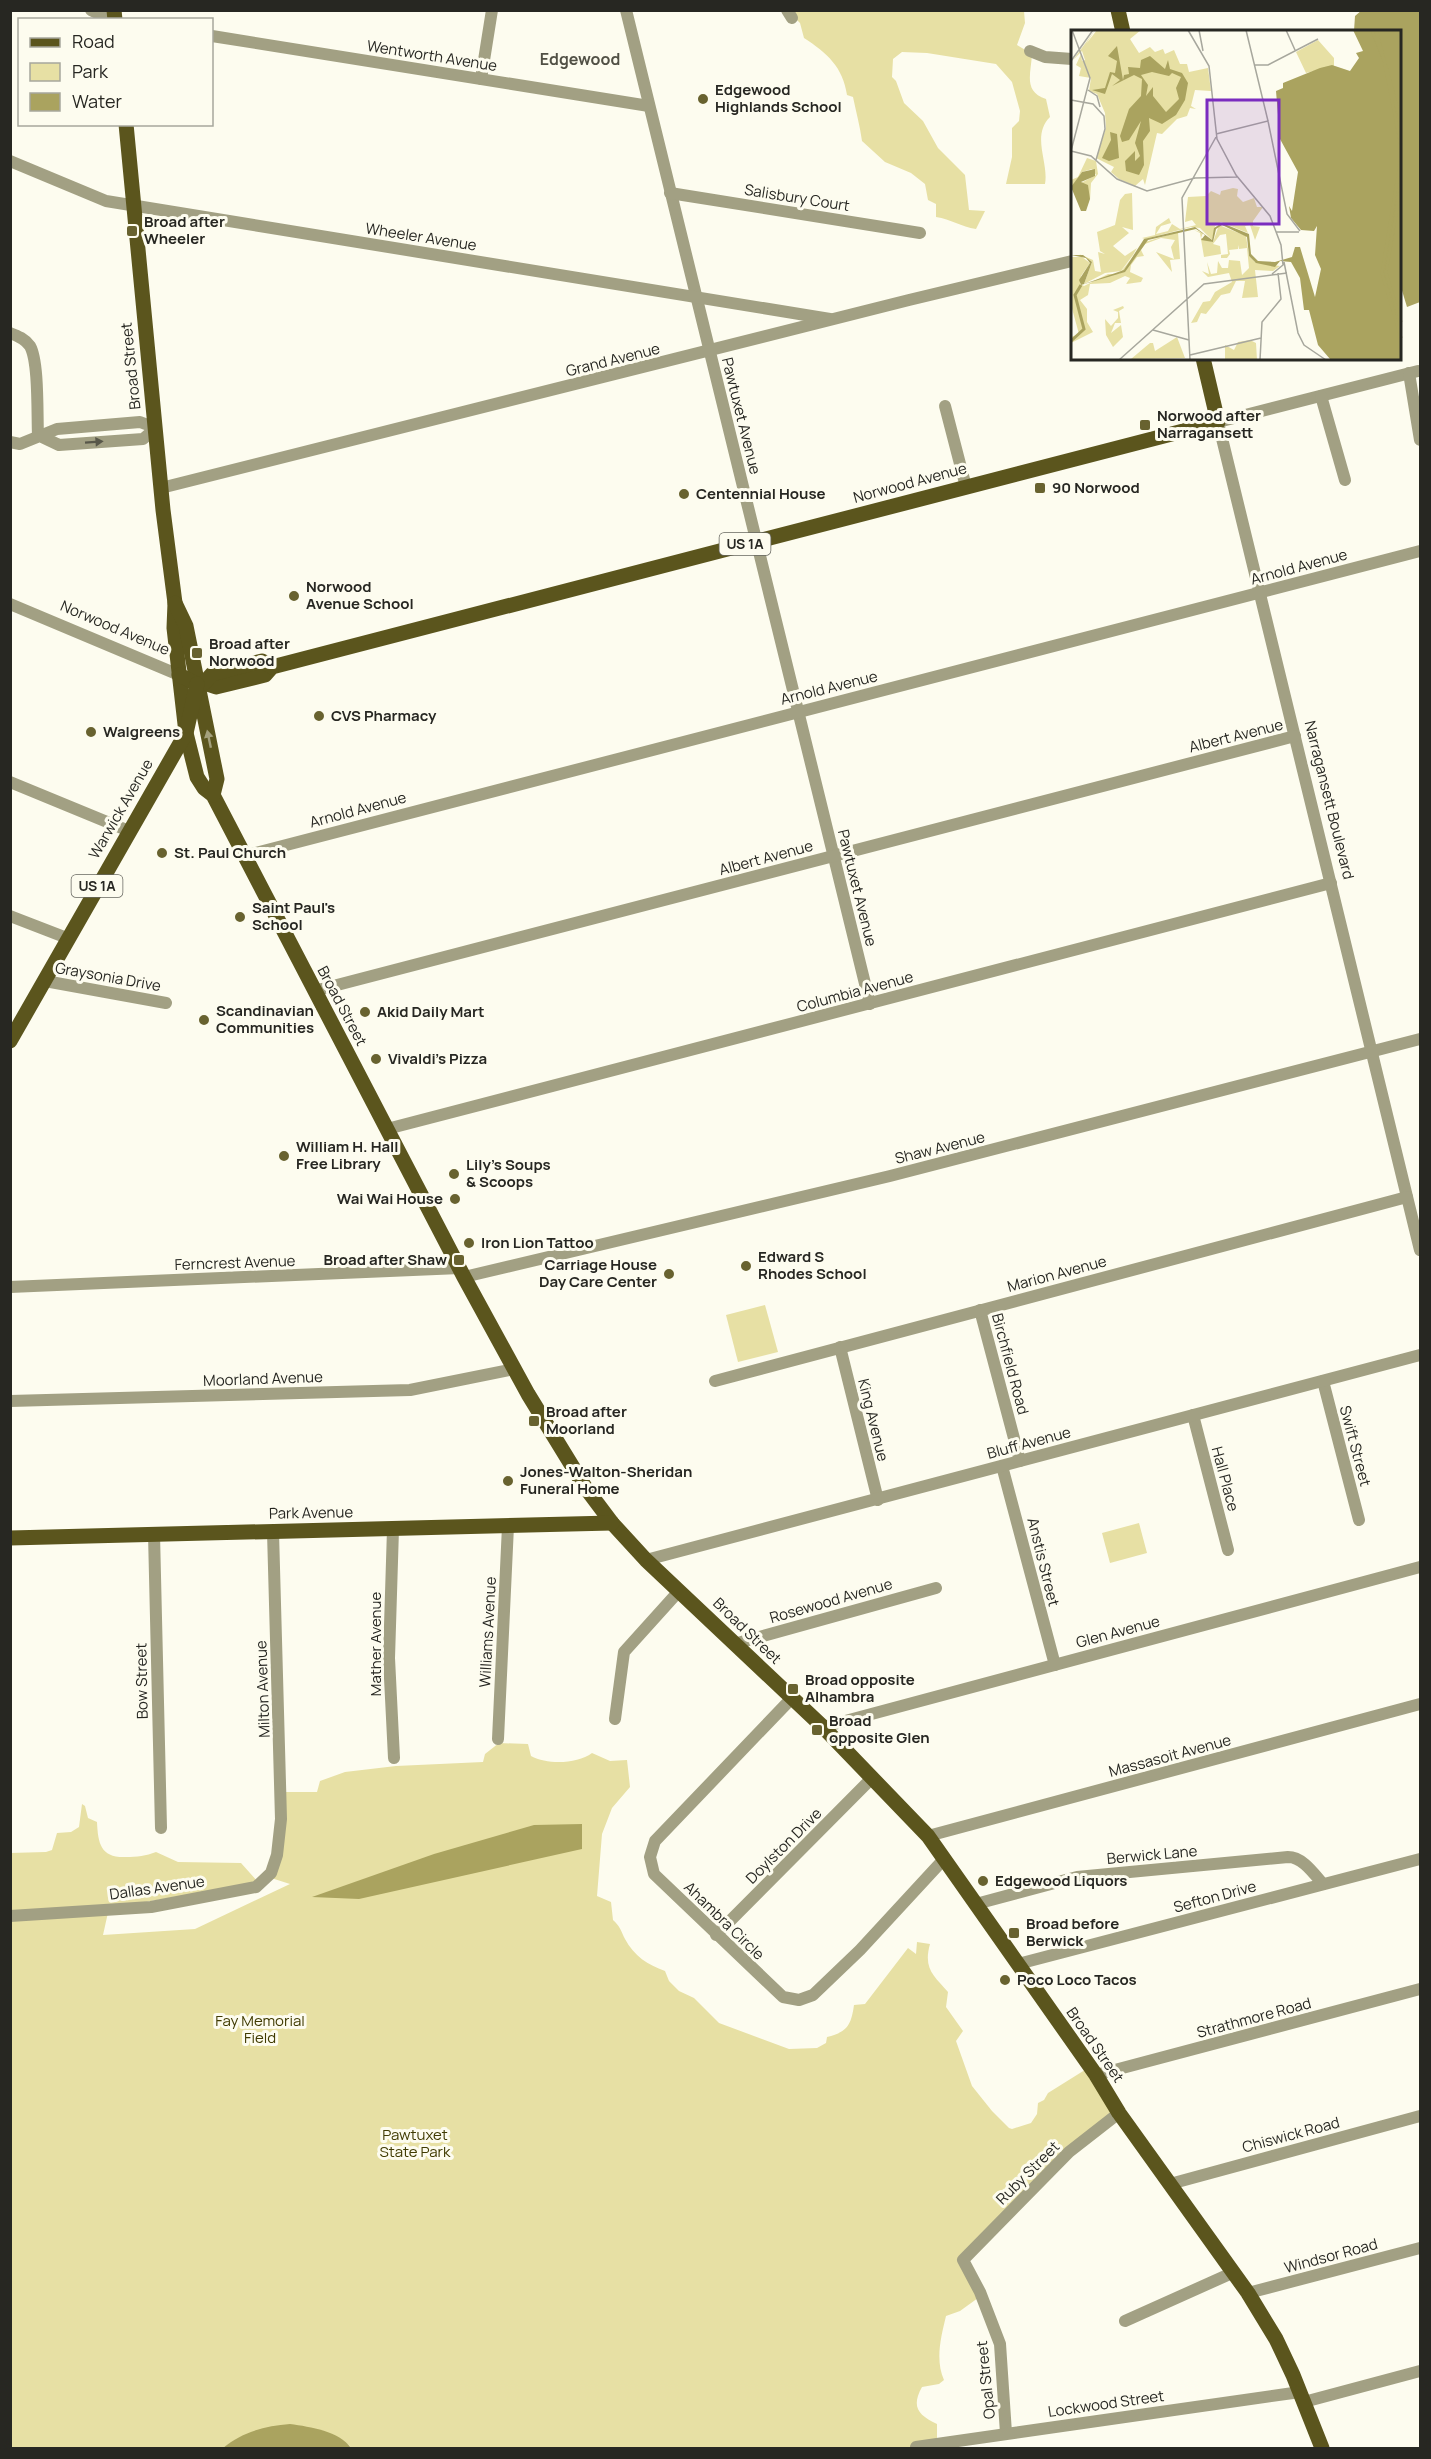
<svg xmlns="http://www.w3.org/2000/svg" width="1431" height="2459" font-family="Manrope,sans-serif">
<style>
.green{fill:#e7e0a4}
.water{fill:#aaa35f}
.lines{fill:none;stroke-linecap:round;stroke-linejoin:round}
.minor{stroke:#a2a083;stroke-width:12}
.major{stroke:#5b551d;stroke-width:15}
.oneway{fill:#585749}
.oneway2{fill:#a4a07c}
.poi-dot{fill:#68622f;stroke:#fdfcef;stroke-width:2}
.labels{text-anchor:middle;stroke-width:6;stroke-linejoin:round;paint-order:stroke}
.shield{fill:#fdfcef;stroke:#676760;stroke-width:1.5}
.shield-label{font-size:14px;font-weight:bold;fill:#272722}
.street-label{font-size:15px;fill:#272722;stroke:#fdfcef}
.poi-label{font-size:15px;font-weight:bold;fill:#272722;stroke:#fdfcef;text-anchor:start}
.park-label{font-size:15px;fill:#403b02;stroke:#fdfcef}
.neighbourhood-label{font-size:16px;font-weight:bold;fill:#515045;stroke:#fdfcef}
.inset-river{fill:none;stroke:#aaa35f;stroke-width:3}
.inset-road{fill:none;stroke:#a7a79d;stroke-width:1.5}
.view{fill:#7b2cbf;fill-opacity:0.15;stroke:#7b2cbf;stroke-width:3}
.inset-edge{fill:none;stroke:#272722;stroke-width:3}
</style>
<rect width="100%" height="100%" fill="#fdfcef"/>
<!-- green -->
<g class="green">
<path d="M788,11h236l1,12 -8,22 15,9c-1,20 -9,37 14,45l4,18c-19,19 -1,45 -5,67h-39l6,-27v-29l7,-7 1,-10 -8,-29 -16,-18 -69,-11 -25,-1 -9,7 -1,18 4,4 8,22 19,18 15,27 27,27 4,35 16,1 -9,18c-15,-2 -25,-10 -40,-12v-13l-8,-4 -3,-16 -14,-11 -26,-11 -23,-21c-2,-15 -6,-29 -9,-44l-6,-2c-4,-28 -20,-42 -43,-57l-4,-15z"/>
<path d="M765,1305l13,47 -40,10 -12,-47z"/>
<path d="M1139,1523l8,30 -37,10 -8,-30z"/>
<path d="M499,1743l29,1 3,12c17,9 46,8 61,-3l18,8 17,-1 3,27 -18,21 -10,26 -5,62 14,6 2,18c7,6 8,11 12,19 9,17 23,26 40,32l4,10 10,10 15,7 25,25 70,26 28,-1 9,-5 1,-6c20,-5 24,-11 27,-32l11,-1 43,-56 8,6 1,-12 13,2c-7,25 4,32 18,48l-2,15 17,24 -7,10 16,45 20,25 17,17 3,1 19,-6 6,-9 1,-11 6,-3 4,-7 40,-25 31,42 -151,143 10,45 -18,13 -14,5c-5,21 -11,44 -2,64l-5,4 -17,3c-11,20 -4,28 15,37v23l-7,1h-579l-2,-3 -22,-12 -97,10 -7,5h-212l-1,-595 36,-1 6,-2 5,-17 14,-1 8,-5 3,-23 3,2 3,12 9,4c1,22 4,36 29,35 11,0 20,-1 30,-5l22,10 63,1 18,20 -150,25 -6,27 92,-6 95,-45 -22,-7 14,-85h35l3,-11 25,-9 51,-6 87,-4 2,-8z"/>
</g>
<!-- water -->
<g class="water">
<path d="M1362,10l58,1v291l-13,5 -7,-23v-252l-46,-1 1,-15z"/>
<path d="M582,1824v25l-223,50 -47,-2 122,-43 100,-29z"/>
<path d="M290,2424c21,3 49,7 61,24h-128c19,-16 42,-22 67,-24z"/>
</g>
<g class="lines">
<!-- minor -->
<g class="minor">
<path d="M91,10l21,10"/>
<path d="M626,10l244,994"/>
<path d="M787,10l5,8"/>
<path d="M212,36l437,70"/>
<path d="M1030,51l15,6 27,2"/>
<path d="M481,79l11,-69"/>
<path d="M10,161l96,40 724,118"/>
<path d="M670,193l250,40"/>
<path d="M10,333c8,3 15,6 20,13 9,16 7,69 8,89"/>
<path d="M1418,371l-200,51 202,828"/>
<path d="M1409,373l11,67"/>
<path d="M1321,396l24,84"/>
<path d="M945,406l21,81"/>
<path d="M10,442l10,2 37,-15 83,-7 16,6 -13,11 -84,6 -21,-10"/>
<path d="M161,488l748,-188 163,-39"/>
<path d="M10,604l169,71"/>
<path d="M10,782l119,49"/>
<path d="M244,856l1176,-305"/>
<path d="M10,916l57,22"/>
<path d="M45,981l121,22"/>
<path d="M314,991l981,-255"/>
<path d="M387,1129l944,-246"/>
<path d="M464,1277l426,-101 530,-137"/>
<path d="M10,1287l450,-19"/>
<path d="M980,1310l40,151"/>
<path d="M840,1347l38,153"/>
<path d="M715,1381l692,-184"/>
<path d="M1323,1381l36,139"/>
<path d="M10,1401l400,-11 104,-21"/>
<path d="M1193,1415l35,135"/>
<path d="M1002,1466l53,199"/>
<path d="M393,1529l-4,129 5,100"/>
<path d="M154,1534l7,294"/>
<path d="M646,1560l774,-205"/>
<path d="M734,1644l202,-56"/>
<path d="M791,1699l-136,142 -5,16 4,17 129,123 16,3 14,-5 47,-45 84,-91"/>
<path d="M615,1719l9,-67 55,-61"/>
<path d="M823,1727l597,-160"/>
<path d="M498,1739l10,-213"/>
<path d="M928,1836l492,-132"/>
<path d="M976,1904l101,-27 211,-20c15,0 26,17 35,27"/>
<path d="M10,1916l141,-9 105,-20 15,-14 6,-18 4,-36 -8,-287"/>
<path d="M716,1935l156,-157"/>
<path d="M1018,1964l402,-105"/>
<path d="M1096,2075l324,-86"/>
<path d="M1170,2184l250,-68"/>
<path d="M1248,2293l172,-45"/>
<path d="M1125,2321l107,-48"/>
<path d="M1304,2402l116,-31"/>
<path d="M1006,2433l-6,-89 -20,-52 -17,-32 106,-108 50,-39"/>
<path d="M916,2447l384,-55"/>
</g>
<!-- major -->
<g class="major">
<path d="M114,10l1,10"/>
<path d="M1118,10l5,22"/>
<path d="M126,124l37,386 12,93 -1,25 12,105 11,44 7,11 9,7 251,482 64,117 57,93 27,36 34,37 177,167 105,109 168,239 23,38 129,180 28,46 17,36 29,73"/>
<path d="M175,603l11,23 31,153 -4,16"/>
<path d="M179,675l18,9 7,-1 12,4 49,-12 7,-8 946,-245 -15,-64"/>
<path d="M204,683l8,-9 50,-13 10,6"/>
<path d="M10,1041l176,-308 11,-49"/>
<path d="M10,1538l602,-15"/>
</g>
</g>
<!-- one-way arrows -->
<defs><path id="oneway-solid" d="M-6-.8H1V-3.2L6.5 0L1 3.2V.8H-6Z" transform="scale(1.5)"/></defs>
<use class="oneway" href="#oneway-solid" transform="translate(94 442) rotate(-4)"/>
<use class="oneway2" href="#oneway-solid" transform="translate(209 739) rotate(-102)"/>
<!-- markers -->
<g class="poi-dot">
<circle cx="703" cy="99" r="6"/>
<rect x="126" y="225" width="12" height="12" rx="3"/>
<rect x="1139" y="419" width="12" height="12" rx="3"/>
<rect x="1034" y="482" width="12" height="12" rx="3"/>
<circle cx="684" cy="494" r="6"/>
<circle cx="294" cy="596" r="6"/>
<rect x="191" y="647" width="12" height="12" rx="3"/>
<circle cx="319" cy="716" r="6"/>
<circle cx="91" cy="732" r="6"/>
<circle cx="162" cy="853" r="6"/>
<circle cx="240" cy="917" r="6"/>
<circle cx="365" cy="1012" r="6"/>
<circle cx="204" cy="1020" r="6"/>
<circle cx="376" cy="1059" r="6"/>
<circle cx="284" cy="1156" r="6"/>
<circle cx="454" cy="1174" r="6"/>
<circle cx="455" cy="1199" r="6"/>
<circle cx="469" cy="1243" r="6"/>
<rect x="453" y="1254" width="12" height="12" rx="3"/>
<circle cx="746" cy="1266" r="6"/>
<circle cx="669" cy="1274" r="6"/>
<rect x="528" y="1415" width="12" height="12" rx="3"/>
<circle cx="508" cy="1481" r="6"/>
<rect x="787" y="1683" width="12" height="12" rx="3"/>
<rect x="811" y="1724" width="12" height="12" rx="3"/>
<circle cx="983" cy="1881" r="6"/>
<rect x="1008" y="1927" width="12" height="12" rx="3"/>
<circle cx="1005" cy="1980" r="6"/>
</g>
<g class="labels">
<!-- shield labels -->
<g class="shield">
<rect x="719.5" y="533" width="51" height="22" rx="4.5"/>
<rect x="71.5" y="875" width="51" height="22" rx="4.5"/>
</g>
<g class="shield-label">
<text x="745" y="549">US 1A</text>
<text x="97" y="891">US 1A</text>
</g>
<!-- street labels -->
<g class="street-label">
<text transform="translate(432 56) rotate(9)" y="5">Wentworth Avenue</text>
<text transform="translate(797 198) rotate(9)" y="5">Salisbury Court</text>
<text transform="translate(421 237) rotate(9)" y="5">Wheeler Avenue</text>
<text transform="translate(613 360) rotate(-14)" y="5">Grand Avenue</text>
<text transform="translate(131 366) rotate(-96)" y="5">Broad Street</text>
<text transform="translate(741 416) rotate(76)" y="5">Pawtuxet Avenue</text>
<text transform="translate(910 483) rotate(-15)" y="5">Norwood Avenue</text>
<text transform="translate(1299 567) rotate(-15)" y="5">Arnold Avenue</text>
<text transform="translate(115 628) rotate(23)" y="5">Norwood Avenue</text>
<text transform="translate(829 688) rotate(-14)" y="5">Arnold Avenue</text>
<text transform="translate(1236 736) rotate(-14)" y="5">Albert Avenue</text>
<text transform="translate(1329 800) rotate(76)" y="5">Narragansett Boulevard</text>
<text transform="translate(121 809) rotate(-60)" y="5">Warwick Avenue</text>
<text transform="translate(358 810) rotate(-15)" y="5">Arnold Avenue</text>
<text transform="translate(766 858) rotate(-15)" y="5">Albert Avenue</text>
<text transform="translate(857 888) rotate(76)" y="5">Pawtuxet Avenue</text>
<text transform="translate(108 977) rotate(10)" y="5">Graysonia Drive</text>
<text transform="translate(855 992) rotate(-15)" y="5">Columbia Avenue</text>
<text transform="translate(342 1006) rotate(62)" y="5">Broad Street</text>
<text transform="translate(940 1148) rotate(-14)" y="5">Shaw Avenue</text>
<text transform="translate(235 1263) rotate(-2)" y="5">Ferncrest Avenue</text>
<text transform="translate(1057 1274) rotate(-15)" y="5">Marion Avenue</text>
<text transform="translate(1010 1364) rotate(75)" y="5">Birchfield Road</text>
<text transform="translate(263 1379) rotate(-2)" y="5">Moorland Avenue</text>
<text transform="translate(873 1420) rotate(76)" y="5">King Avenue</text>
<text transform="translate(1029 1443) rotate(-15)" y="5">Bluff Avenue</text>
<text transform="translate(1355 1446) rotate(75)" y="5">Swift Street</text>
<text transform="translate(1225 1479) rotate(75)" y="5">Hall Place</text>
<text transform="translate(311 1513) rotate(-1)" y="5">Park Avenue</text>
<text transform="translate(1043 1562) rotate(76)" y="5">Anstis Street</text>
<text transform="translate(831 1601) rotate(-16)" y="5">Rosewood Avenue</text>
<text transform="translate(747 1631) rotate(44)" y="5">Broad Street</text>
<text transform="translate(488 1632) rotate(-87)" y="5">Williams Avenue</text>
<text transform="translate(1118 1632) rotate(-15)" y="5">Glen Avenue</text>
<text transform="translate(376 1644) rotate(-90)" y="5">Mather Avenue</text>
<text transform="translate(142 1681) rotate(-91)" y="5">Bow Street</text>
<text transform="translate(263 1689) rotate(-92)" y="5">Milton Avenue</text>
<text transform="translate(1170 1756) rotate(-15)" y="5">Massasoit Avenue</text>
<text transform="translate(784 1846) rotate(-45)" y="5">Doylston Drive</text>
<text transform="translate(1152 1855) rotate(-5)" y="5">Berwick Lane</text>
<text transform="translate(157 1888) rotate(-8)" y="5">Dallas Avenue</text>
<text transform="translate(1215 1897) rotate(-15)" y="5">Sefton Drive</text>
<text transform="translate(724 1921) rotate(44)" y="5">Ahambra Circle</text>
<text transform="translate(1254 2018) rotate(-15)" y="5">Strathmore Road</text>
<text transform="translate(1095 2045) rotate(55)" y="5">Broad Street</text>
<text transform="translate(1291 2135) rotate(-15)" y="5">Chiswick Road</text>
<text transform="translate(1028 2173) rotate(-45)" y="5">Ruby Street</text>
<text transform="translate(1331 2256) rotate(-15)" y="5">Windsor Road</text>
<text transform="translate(986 2380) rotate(-96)" y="5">Opal Street</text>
<text transform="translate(1106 2404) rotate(-8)" y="5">Lockwood Street</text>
</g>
<!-- poi labels -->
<g class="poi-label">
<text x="715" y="95">Edgewood<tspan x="715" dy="17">Highlands School</tspan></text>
<text x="144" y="227">Broad after<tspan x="144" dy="17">Wheeler</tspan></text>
<text x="1157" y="421">Norwood after<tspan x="1157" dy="17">Narragansett</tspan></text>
<text x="1052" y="493">90 Norwood</text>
<text x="696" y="499">Centennial House</text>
<text x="306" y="592">Norwood<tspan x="306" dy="17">Avenue School</tspan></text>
<text x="209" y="649">Broad after<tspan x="209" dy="17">Norwood</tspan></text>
<text x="331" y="721">CVS Pharmacy</text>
<text x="103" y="737">Walgreens</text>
<text x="174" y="858">St. Paul Church</text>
<text x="252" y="913">Saint Paul's<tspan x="252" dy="17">School</tspan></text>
<text x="216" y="1016">Scandinavian<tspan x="216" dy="17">Communities</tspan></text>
<text x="377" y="1017">Akid Daily Mart</text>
<text x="388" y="1064">Vivaldi's Pizza</text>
<text x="296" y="1152">William H. Hall<tspan x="296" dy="17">Free Library</tspan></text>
<text x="466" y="1170">Lily's Soups<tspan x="466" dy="17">&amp; Scoops</tspan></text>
<text x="443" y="1204" text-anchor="end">Wai Wai House</text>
<text x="481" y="1248">Iron Lion Tattoo</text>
<text x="758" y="1262">Edward S<tspan x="758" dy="17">Rhodes School</tspan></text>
<text x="447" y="1265" text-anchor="end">Broad after Shaw</text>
<text x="657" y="1270" text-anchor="end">Carriage House<tspan x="657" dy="17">Day Care Center</tspan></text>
<text x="546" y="1417">Broad after<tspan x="546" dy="17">Moorland</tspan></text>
<text x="520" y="1477">Jones-Walton-Sheridan<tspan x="520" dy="17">Funeral Home</tspan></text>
<text x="805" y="1685">Broad opposite<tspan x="805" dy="17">Alhambra</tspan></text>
<text x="829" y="1726">Broad<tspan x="829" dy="17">opposite Glen</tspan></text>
<text x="995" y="1886">Edgewood Liquors</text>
<text x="1026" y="1929">Broad before<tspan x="1026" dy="17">Berwick</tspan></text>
<text x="1017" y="1985">Poco Loco Tacos</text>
</g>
<!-- park labels -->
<g class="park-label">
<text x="260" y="2026">Fay Memorial<tspan x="260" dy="17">Field</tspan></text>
<text x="415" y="2140">Pawtuxet<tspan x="415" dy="17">State Park</tspan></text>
</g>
<!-- neighbourhood labels -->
<g class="neighbourhood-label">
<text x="580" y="65">Edgewood</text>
</g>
</g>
<!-- overview -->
<g transform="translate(1071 30)">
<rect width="330" height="330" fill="#fdfcef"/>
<path d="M24,0l-9,14 11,-14h44l-11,9 9,14 11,-6 5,5 8,-3 2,5 9,-4 6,14h7l2,8 19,-4 3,23 -16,-1 -4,16 5,3 -6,-1 -3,8 -10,3 -15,15 -5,-1 -12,52 -2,-6 -8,7 -16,-7 -8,-7 3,-5 -18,-9 10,-30 -1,-15 -8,-19 -8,-3 2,-13 -12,-2 2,-8 -5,-3 5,-11 1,7 3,-1 -3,-9 -9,9zM247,10l16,18v8l-28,7 -10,-21zM16,128l9,3 2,13 -7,9 -1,17 -9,-17 15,-8 -4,-6 -10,3 -11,16v-8l7,-3zM162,158l5,1 -1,7 6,6 11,-4 3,9h6l-10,14v5l7,1 -5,13 -5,-15 -5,1 3,7 -27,-11 -6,4 -3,14 -12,-12 -9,-1 -46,12 -3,-1 13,-3 1,-8 13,-9 2,5 -10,3 -5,8 12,-3 4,-7 8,5 16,-4 -4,-5 -7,2 3,-25 18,-1 5,-5 9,4 1,-4zM61,163l1,37 -11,-3 7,6 -16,13 12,10 12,-8 -4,7 -12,16 -16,2 -21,11 8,-22 -13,-8 14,6 2,11 6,1 -3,-20 7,2 -5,-3 -3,-19 18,-7 5,-25 5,-6zM148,195l27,11 3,20 6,6 25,4 -7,5 -18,-1 3,27 -16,1 3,-17h-9l-6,12 -9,2 -15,19 -5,-1 -4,9 -6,1 12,-21 7,-1 5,-9 17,-10 -3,-9 -21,4 -6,-6 7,3 -2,-12 4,12 6,-1 1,-12 4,7h6l1,-8 11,1 2,14 7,-7 -2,-20 -8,1 -1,-4v4l-9,1 1,4 -3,4h-6v-3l7,-1 -2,-20 -6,1 -7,9 7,2 1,8 -17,3 -4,-24 -6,-3 9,3 -2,5 12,4zM107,202l2,27 -10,1 2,12 -16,-20 18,7 -3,-12 4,-7 -14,-2 -16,6 -4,6 3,6 -7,1 -6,8 -1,7 13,6 -2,4 -15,2 4,-6 -5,-2 -15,7 -20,1 -2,11 -8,5 7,9v13l6,10 -22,11v-6l8,-3 -8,-29v-48h11l8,6 -9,13 -1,8 4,2 24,-12h11l26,-32zM52,276l1,2 -5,3 2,12h-6l-4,10 10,-8 2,12 -10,10 -7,-12 -1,-16 6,7 7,-8v-6l-5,-2zM106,307l8,21 -54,1 19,-16h3l2,8zM179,310l6,3 1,17h-32v-15l9,5 4,-8z" fill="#e7e0a4"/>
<path d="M282,0h48v330l-71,-1 -12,-14 -9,-35h-5l-4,-32 -9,-16 -11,-1 -5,6 -19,-4 -7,-7 -2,-19 -25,-12 -6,4 -3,13 -12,-2 4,-5 -9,-6 -48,11 -23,32 -44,13 -2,-5 11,-17 -4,-5 -15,-3h12l9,7 -8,22 40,-14 20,-31 51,-12 17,13 2,-12 8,-5 27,11 2,20 7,7 17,1 17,-5 3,-10h5l15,50 6,-28 -6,-14 2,-29 -3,5 -13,-1 -10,-12 -2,-12 3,5 6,-39 -18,-33 -4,-48 7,-3v-5l37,-15 12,-3 18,6 9,-13 -3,-5 7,-2zM46,16l6,34 1,-5 5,-1 -1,-7 12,1 1,-8 9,-4 15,13 3,-9 2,9 12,4 6,10 -3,17 -9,15 -14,9 -13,-6 1,13 -7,10 1,24 -5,10 -13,-4 -1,-10 10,-10v10l5,-5 -5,-13 6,-22 -12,19 -7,2 -2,-6 9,-27 12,-13 1,-17 -8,-4 -22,11 8,-6 -8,-6 -7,20 -13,-4 13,-2 5,-16 5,1 2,-12 -9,-5zM81,42l17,4 3,-3 9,4 -5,11 3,11 -13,13 -13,-16v-9l-7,9 2,-11 -7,-10zM39,102l7,2 2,24 -10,3 -7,-3 9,-18zM24,139v7l-14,6 7,3 2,14 -4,12h-5l-10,-24 11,-15z" fill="#aaa35f" fill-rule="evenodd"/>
<path class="inset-river" d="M301,0l12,30 17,86M305,0l25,92M330,127l-19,116 19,65M330,154l-15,89 15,49M0,311l13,-12 -9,-34 6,-10"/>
<path class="inset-road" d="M117,0l21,36 8,73 19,36 34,41 11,29 2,20 -11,9M128,0l4,21M215,0l9,20M0,31l22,-31M183,35h14l50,-26M17,60l9,6 3,11M0,70l22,4 11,12 1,13 -9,31M197,91l19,93 13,17M145,104l52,-13 -22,-91M0,121l20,5 26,23 30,12 48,-13 42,-1M0,121l19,-73 -18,-48M205,202h23M213,232l14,71 6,12 22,15M82,300l36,10M119,325l71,-17M48,330l85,-76 83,-11M119,330l-8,-162 34,-61M189,330l2,-38 19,-23 -3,-26"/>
<path class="view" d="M136,70h72v124h-72z"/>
<rect width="330" height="330" class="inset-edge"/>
</g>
<!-- border -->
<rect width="1431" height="2459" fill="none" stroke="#272722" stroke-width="24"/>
<!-- legend -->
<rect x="18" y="18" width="195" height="108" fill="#fdfcef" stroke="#a7a79d" stroke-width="1.5"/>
<rect x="30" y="38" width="30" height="9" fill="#5b551d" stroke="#a7a79d" stroke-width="1.5"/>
<text x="72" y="48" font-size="18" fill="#272722">Road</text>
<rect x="30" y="63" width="30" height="18" fill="#e7e0a4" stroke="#a7a79d" stroke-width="1.5"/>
<text x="72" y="78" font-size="18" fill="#272722">Park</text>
<rect x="30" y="93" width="30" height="18" fill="#aaa35f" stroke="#a7a79d" stroke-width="1.5"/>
<text x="72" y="108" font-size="18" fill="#272722">Water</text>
</svg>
